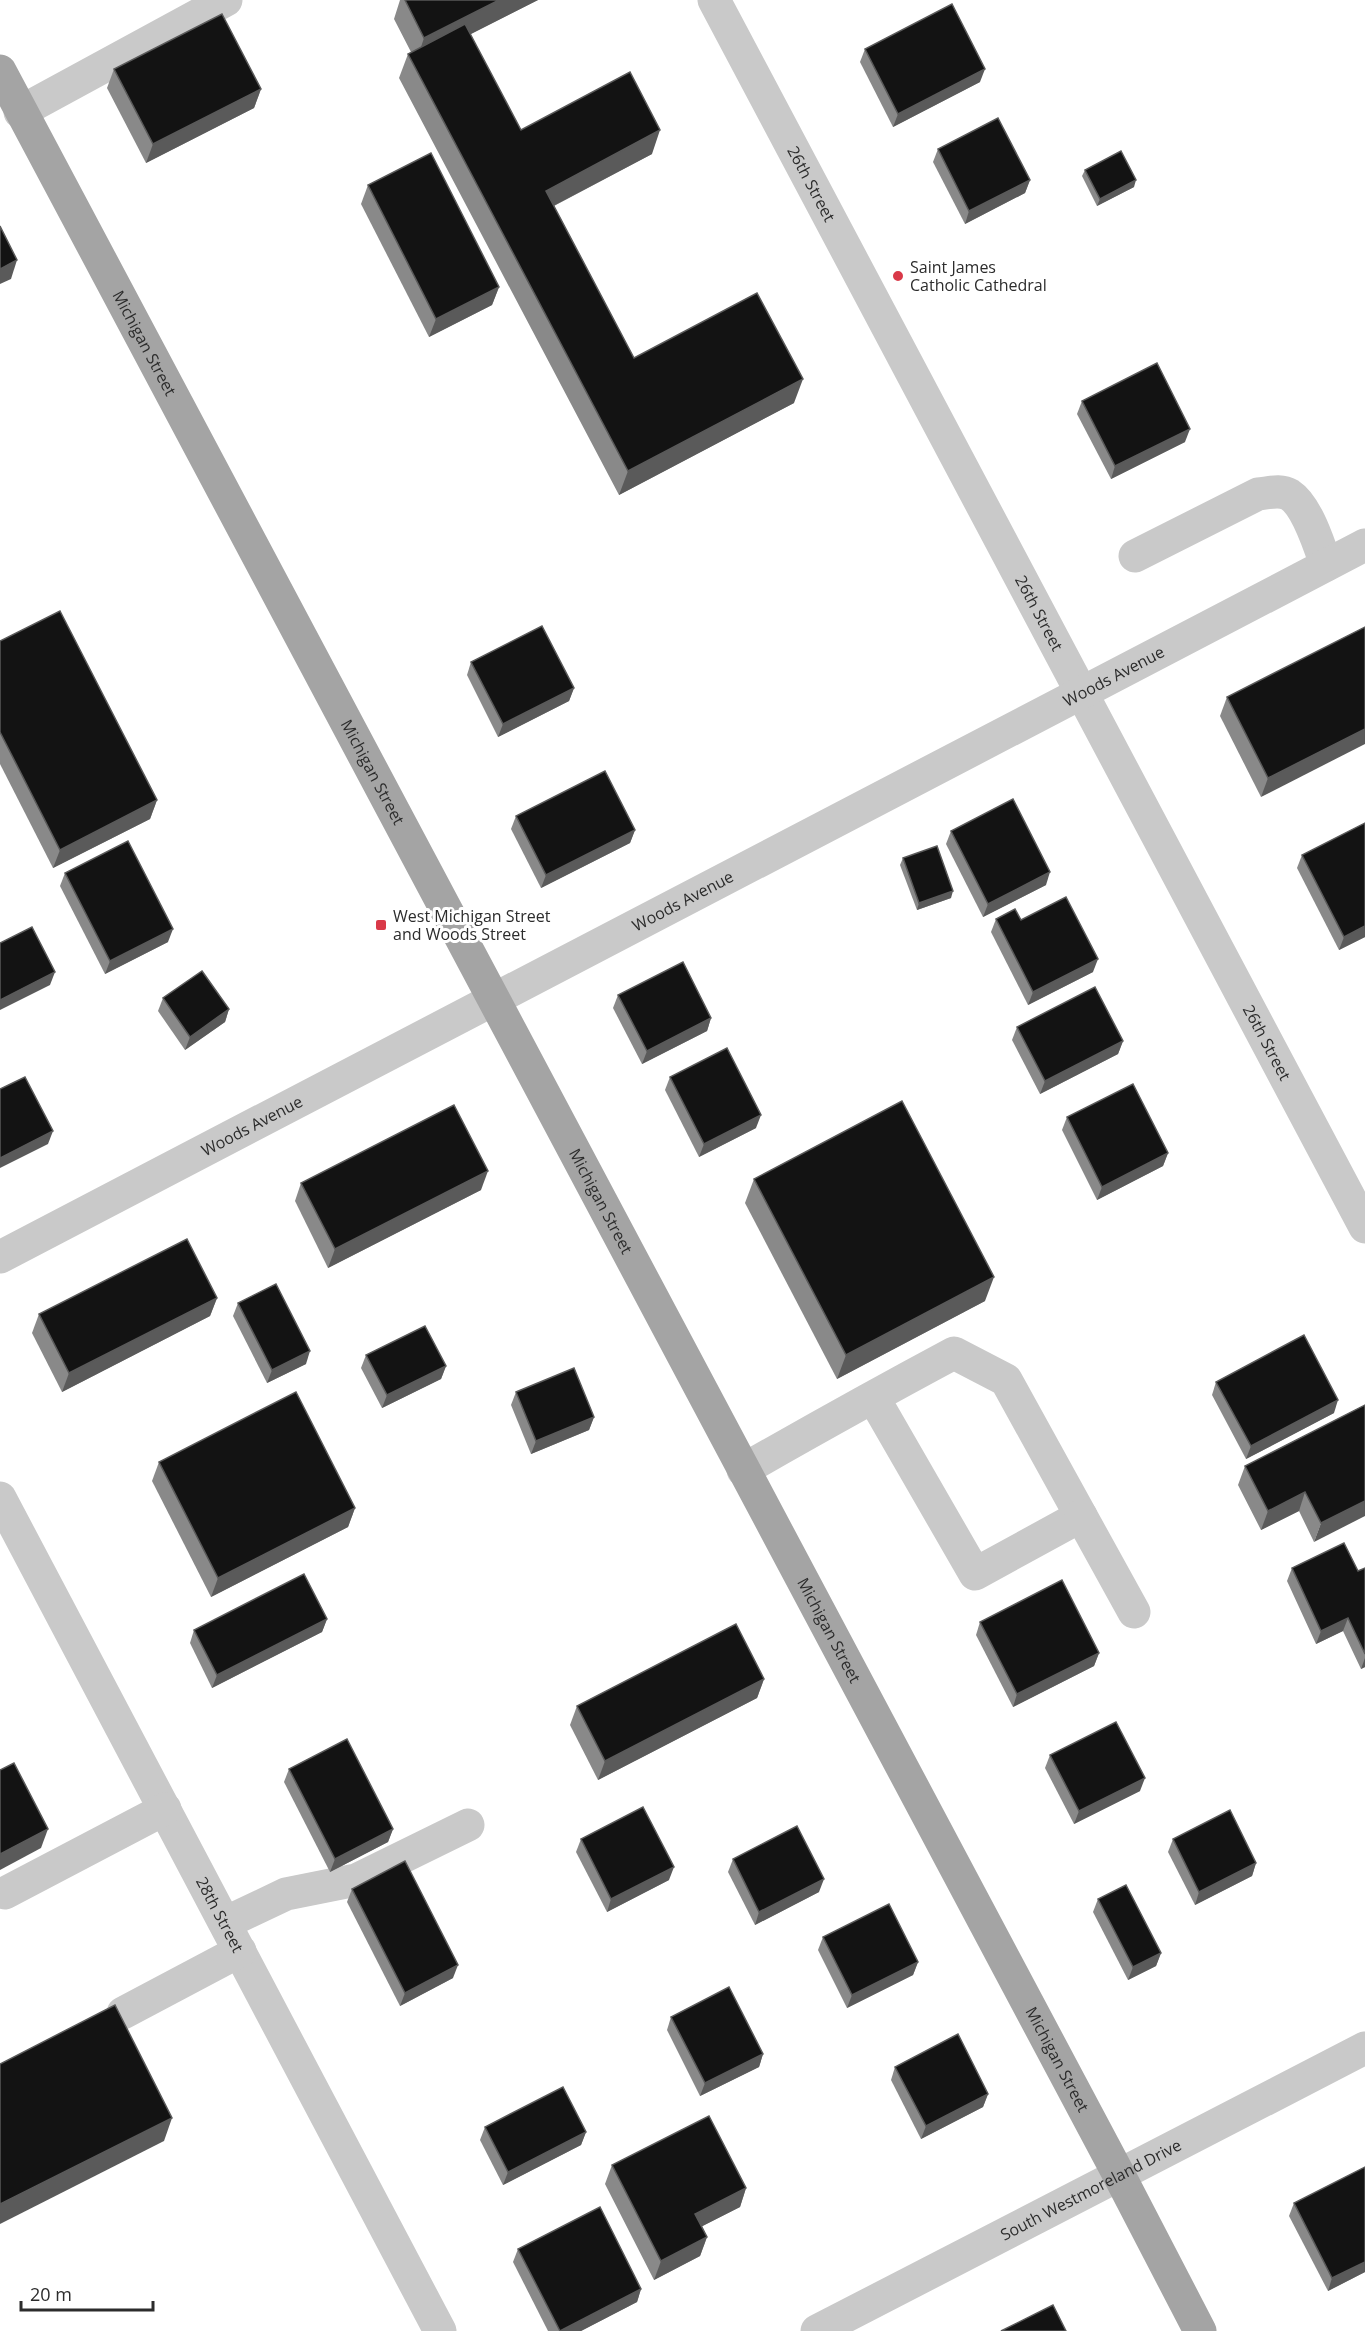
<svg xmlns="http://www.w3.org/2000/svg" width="1365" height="2331" font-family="'Open Sans',sans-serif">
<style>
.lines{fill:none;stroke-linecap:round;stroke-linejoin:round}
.minor{stroke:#c9c9c9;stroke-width:33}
.major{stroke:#a4a4a4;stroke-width:33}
.wall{fill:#898989}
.shaded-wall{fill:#5a5a5a}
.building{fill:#131313;stroke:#5a5a5a;stroke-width:1.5}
.poi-dot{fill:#d93948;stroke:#fff;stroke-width:2}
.labels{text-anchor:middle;stroke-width:6;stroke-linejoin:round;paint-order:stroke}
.street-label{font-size:16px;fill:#2c2c2c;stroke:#fff}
.poi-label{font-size:16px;fill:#2c2c2c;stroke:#fff;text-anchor:start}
</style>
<rect width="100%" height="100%" fill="#fff"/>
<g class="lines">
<!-- minor -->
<g class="minor">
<path id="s1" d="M714,0l651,1227"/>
<path d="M20,112l206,-112"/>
<path d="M1135,556l123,-62c11,-1 22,-5 32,1 17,11 30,52 36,70"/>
<path id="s2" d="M0,1257l1365,-712"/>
<path d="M743,1470c70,-40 140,-79 211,-117l52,27 75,136 -106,58 -102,-177"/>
<path id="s3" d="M0,1498l440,833"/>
<path d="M1081,1516l53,96"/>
<path d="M5,1893l160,-84"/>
<path d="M225,1923l61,-29 70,-14 112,-55"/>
<path d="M123,2013l117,-62"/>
<path id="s4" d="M817,2331l548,-283"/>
</g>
<!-- major -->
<path class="major" id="s5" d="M0,71l1119,2104 81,156"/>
</g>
<!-- wall -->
<g class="wall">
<path d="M400,0h138l-68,34 51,96 131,24 -98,52 80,152 160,45 -175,92 -220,-417 9,-24 3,-2 -17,-33z"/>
<path d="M865,49l115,33 -87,45 -33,-65z"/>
<path d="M114,69l147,20 -7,19 -108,55 -39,-75z"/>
<path d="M938,149l92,31 -5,13 -60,31 -32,-62z"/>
<path d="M1085,170l49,17 -37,19 -15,-30z"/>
<path d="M368,185l131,102 -7,18 -63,32 -68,-133z"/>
<path d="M1082,401l103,41 -74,37 -34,-65z"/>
<path d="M1365,627l-104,170 -41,-81 7,-19z"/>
<path d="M0,641l157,159 -7,19 -97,49 -53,-104z"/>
<path d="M471,662l103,26 -5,13 -71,36 -31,-62z"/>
<path d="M516,816l119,14 -5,13 -89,45 -30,-59z"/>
<path d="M1365,823v114l-26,13 -42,-82 5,-13z"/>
<path d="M951,831l95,54 -63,32 -37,-73z"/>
<path d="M903,858l48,40 -34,12 -17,-45z"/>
<path d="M65,873l103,69 -63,32 -45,-88z"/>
<path d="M996,919l25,1 72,52 -65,33 -37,-73z"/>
<path d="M618,995l93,23 -4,13 -65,33 -29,-56z"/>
<path d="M163,998l66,11 -4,13 -40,28 -27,-39z"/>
<path d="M1017,1027l106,14 -5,13 -78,40 -28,-54z"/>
<path d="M670,1077l86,51 -57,29 -34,-67z"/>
<path d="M1067,1117l101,36 -5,13 -66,34 -35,-70z"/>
<path d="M754,1179l231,122 -148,78 -92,-176z"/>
<path d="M301,1183l180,7 -153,78 -33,-67z"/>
<path d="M217,1298l-7,18 -148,76 -30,-59 7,-19z"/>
<path d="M238,1303l68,61 -39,19 -34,-67z"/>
<path d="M366,1355l80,11 -5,13 -59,29 -21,-40z"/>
<path d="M1216,1382l118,31 -88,46 -34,-64z"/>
<path d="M516,1392l78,25 -5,13 -58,24 -20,-49z"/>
<path d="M1365,1405l-51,137 -15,-31 -38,19 -23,-45 7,-19z"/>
<path d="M159,1462l196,46 -7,19 -137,70 -59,-116z"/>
<path d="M1292,1568l66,3 7,-3v99l-4,2 -18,-38 -27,13 -29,-63z"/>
<path d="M327,1619l-5,13 -110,56 -22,-45 4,-13z"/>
<path d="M980,1622l119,31 -5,13 -81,41 -37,-72z"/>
<path d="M764,1679l-7,19 -159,82 -28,-55 7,-19z"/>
<path d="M1050,1755l90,36 -66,33 -29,-56z"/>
<path d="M289,1769l104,60 -5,13 -58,30 -46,-90z"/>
<path d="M581,1839l88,41 -62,32 -31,-60z"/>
<path d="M1173,1839l83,24 -4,13 -57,29 -27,-53z"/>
<path d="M733,1859l86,33 -64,33 -27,-53z"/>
<path d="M352,1889l101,89 -53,28 -53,-104z"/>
<path d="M1098,1899l63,54 -5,13 -28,14 -35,-68z"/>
<path d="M823,1937l95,25 -5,13 -66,33 -29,-58z"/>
<path d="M671,2017l92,37 -4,13 -59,29 -33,-66z"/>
<path d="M895,2067l93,27 -5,13 -62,32 -30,-59z"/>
<path d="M485,2127l101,5 -5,13 -78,40 -23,-45z"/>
<path d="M612,2165l134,23 -6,19 -38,19 5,11 -7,19 -46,24 -49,-96z"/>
<path d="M1294,2203l71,69 -37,19 -39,-75z"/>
<path d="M518,2249l123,40 -4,13 -56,29h-33l-35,-69z"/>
</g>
<!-- shaded-wall -->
<g class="shaded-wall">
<path d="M499,0h39l-122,62 8,-24z"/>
<path d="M985,69l-5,13 -87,45 5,-13z"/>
<path d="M261,89l-7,19 -108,55 7,-19z"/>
<path d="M660,130l-8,24 -114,60 8,-23z"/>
<path d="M1030,180l-5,13 -60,31 4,-13z"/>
<path d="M1136,180l-2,7 -37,19 3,-7z"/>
<path d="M17,260l-6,19 -11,5v-15z"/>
<path d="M499,287l-7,18 -63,32 7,-18z"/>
<path d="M803,379l-9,24 -175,92 9,-24z"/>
<path d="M1190,429l-5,13 -74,37 4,-13z"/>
<path d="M574,688l-5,13 -71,36 5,-13z"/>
<path d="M1365,729v15l-104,53 7,-19z"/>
<path d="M157,800l-7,19 -97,49 7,-18z"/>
<path d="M635,830l-5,13 -89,45 5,-13z"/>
<path d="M1050,872l-4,13 -63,32 5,-13z"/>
<path d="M953,891l-2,7 -34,12 2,-7z"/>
<path d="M1365,926v11l-26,13 5,-13z"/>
<path d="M173,929l-5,13 -63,32 5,-13z"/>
<path d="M1098,959l-5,13 -65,33 5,-13z"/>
<path d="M55,972l-5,13 -50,25v-10z"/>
<path d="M229,1009l-4,13 -40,28 5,-13z"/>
<path d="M711,1018l-4,13 -65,33 5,-13z"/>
<path d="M1123,1041l-5,13 -78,40 5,-13z"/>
<path d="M761,1115l-5,13 -57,29 5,-13z"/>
<path d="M53,1131l-5,13 -48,24v-10z"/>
<path d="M1168,1153l-5,13 -66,34 5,-13z"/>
<path d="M488,1171l-7,19 -153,78 7,-19z"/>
<path d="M994,1277l-9,24 -148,78 9,-24z"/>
<path d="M217,1298l-7,18 -148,76 7,-19z"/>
<path d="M310,1351l-4,13 -39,19 5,-13z"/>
<path d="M446,1366l-5,13 -59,29 5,-13z"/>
<path d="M1338,1400l-4,13 -88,46 5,-13z"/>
<path d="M594,1417l-5,13 -58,24 5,-13z"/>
<path d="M1305,1492l-6,19 -38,19 7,-19z"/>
<path d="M1365,1501v15l-51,26 7,-19z"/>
<path d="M355,1508l-7,19 -137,70 7,-19z"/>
<path d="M1348,1618l-5,13 -27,13 5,-13z"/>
<path d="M327,1619l-5,13 -110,56 5,-13z"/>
<path d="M1099,1653l-5,13 -81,41 4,-13z"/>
<path d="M1365,1658v9l-4,2z"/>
<path d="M764,1679l-7,19 -159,82 7,-19z"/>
<path d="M1145,1778l-5,13 -66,33 5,-13z"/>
<path d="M48,1829l-7,19 -41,22v-16z"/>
<path d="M393,1829l-5,13 -58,30 5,-13z"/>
<path d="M1256,1863l-4,13 -57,29 4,-13z"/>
<path d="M674,1867l-5,13 -62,32 4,-13z"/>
<path d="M824,1879l-5,13 -64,33 4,-13z"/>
<path d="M1161,1953l-5,13 -28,14 5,-13z"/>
<path d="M918,1962l-5,13 -66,33 5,-13z"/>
<path d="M458,1965l-5,13 -53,28 5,-13z"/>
<path d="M763,2054l-4,13 -59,29 5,-13z"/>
<path d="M988,2094l-5,13 -62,32 5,-13z"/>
<path d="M172,2118l-8,23 -164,83v-20z"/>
<path d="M586,2132l-5,13 -78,40 5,-13z"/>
<path d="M746,2188l-6,19 -51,26 6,-19z"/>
<path d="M707,2237l-7,19 -46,24 7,-19z"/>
<path d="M1365,2262v10l-37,19 4,-13z"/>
<path d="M641,2289l-4,13 -56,29h-21z"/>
</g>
<!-- building -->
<g class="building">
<path d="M405,0h94l-75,38z"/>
<path d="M952,4l33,65 -87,45 -33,-65z"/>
<path d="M222,14l39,75 -108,55 -39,-75z"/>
<path d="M465,24l56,106 109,-58 30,58 -114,61 88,167 123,-65 46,86 -175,92 -220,-417z"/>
<path d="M998,118l32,62 -61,31 -31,-62z"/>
<path d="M1121,151l15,29 -36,19 -15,-29z"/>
<path d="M431,153l68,134 -63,32 -68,-134z"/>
<path d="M0,226l17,34 -17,9z"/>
<path d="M1157,363l33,66 -75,37 -33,-65z"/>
<path d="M60,611l97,189 -97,50 -60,-118v-91z"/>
<path d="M542,626l32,62 -71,36 -32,-62z"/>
<path d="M1365,627v102l-97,49 -41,-81z"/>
<path d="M605,771l30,59 -89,45 -30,-59z"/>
<path d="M1013,799l37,73 -62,32 -37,-73z"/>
<path d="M1365,823v103l-21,11 -42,-82z"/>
<path d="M128,841l45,88 -63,32 -45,-88z"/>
<path d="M937,846l16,45 -34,12 -16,-45z"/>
<path d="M1066,897l32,62 -65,33 -37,-73 19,-10 6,11z"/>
<path d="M32,927l23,45 -55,28v-57z"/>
<path d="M683,962l28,56 -64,33 -29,-56z"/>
<path d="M202,971l27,38 -39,28 -27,-39z"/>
<path d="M1095,987l28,54 -78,40 -28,-54z"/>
<path d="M727,1048l34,67 -57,29 -34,-67z"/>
<path d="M25,1077l28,54 -53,27v-69z"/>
<path d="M1133,1084l35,69 -66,34 -35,-70z"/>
<path d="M902,1101l92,176 -148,78 -92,-176z"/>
<path d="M454,1105l34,66 -153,78 -34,-66z"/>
<path d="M187,1239l30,59 -148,75 -30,-59z"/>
<path d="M276,1284l34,67 -38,19 -34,-67z"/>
<path d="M425,1326l21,40 -59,29 -21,-40z"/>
<path d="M1304,1335l34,65 -87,46 -35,-64z"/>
<path d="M574,1368l20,49 -58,24 -20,-49z"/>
<path d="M296,1392l59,116 -137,70 -59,-116z"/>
<path d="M1365,1405v96l-44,22 -16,-31 -37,19 -23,-45z"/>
<path d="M1344,1543l14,28 7,-3v86l-17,-36 -27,13 -29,-63z"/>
<path d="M304,1574l23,45 -110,56 -23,-45z"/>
<path d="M1062,1580l37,73 -82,41 -37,-72z"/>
<path d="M736,1624l28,55 -159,82 -28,-55z"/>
<path d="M1116,1722l29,56 -66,33 -29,-56z"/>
<path d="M347,1739l46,90 -58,30 -46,-90z"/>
<path d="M14,1763l34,66 -48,25v-84z"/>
<path d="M643,1807l31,60 -63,32 -30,-60z"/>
<path d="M1230,1810l26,53 -57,29 -26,-53z"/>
<path d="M797,1826l27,53 -65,33 -26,-53z"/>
<path d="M405,1861l53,104 -53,28 -53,-104z"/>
<path d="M1126,1885l35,68 -28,14 -35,-68z"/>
<path d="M889,1904l29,58 -66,33 -29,-58z"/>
<path d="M729,1987l34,67 -58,29 -34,-66z"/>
<path d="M115,2005l57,113 -172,86v-140z"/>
<path d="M958,2034l30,60 -62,32 -31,-59z"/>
<path d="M563,2087l23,45 -78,40 -23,-45z"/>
<path d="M709,2116l37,72 -51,26 12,23 -46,24 -49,-96z"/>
<path d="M1365,2167v95l-33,16 -38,-75z"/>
<path d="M600,2207l41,82 -81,42 -42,-82z"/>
<path d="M1053,2305l13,26h-65z"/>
</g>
<!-- markers -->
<g class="poi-dot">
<circle cx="898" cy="276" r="6"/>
<rect x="375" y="919" width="12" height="12" rx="3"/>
</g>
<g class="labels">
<!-- street labels -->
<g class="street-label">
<text dy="6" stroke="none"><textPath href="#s1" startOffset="208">26th Street</textPath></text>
<text dy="6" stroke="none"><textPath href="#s5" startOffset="308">Michigan Street</textPath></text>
<text dy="6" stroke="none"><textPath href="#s1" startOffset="694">26th Street</textPath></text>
<text dy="6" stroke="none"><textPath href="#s2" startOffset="1256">Woods Avenue</textPath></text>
<text dy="6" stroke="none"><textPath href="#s5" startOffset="794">Michigan Street</textPath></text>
<text dy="6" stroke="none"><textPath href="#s2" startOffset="770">Woods Avenue</textPath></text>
<text dy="6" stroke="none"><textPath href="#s1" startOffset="1180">26th Street</textPath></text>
<text dy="6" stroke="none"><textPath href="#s2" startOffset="284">Woods Avenue</textPath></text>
<text dy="6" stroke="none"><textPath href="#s5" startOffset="1280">Michigan Street</textPath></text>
<text dy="6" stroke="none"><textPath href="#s5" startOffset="1766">Michigan Street</textPath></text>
<text dy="6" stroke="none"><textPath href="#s3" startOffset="471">28th Street</textPath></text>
<text dy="6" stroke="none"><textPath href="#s5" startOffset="2252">Michigan Street</textPath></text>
<text dy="6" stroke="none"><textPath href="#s4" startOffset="308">South Westmoreland Drive</textPath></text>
</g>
<!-- poi labels -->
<g class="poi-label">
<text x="910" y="273">Saint James<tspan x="910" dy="18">Catholic Cathedral</tspan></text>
<text x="393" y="922">West Michigan Street<tspan x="393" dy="18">and Woods Street</tspan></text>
</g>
</g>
<!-- scale -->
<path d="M21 2301v9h132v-9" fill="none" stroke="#2c2c2c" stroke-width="3"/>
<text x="30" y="2301" font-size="18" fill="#2c2c2c" stroke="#ffffff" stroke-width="4.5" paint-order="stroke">20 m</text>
</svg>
